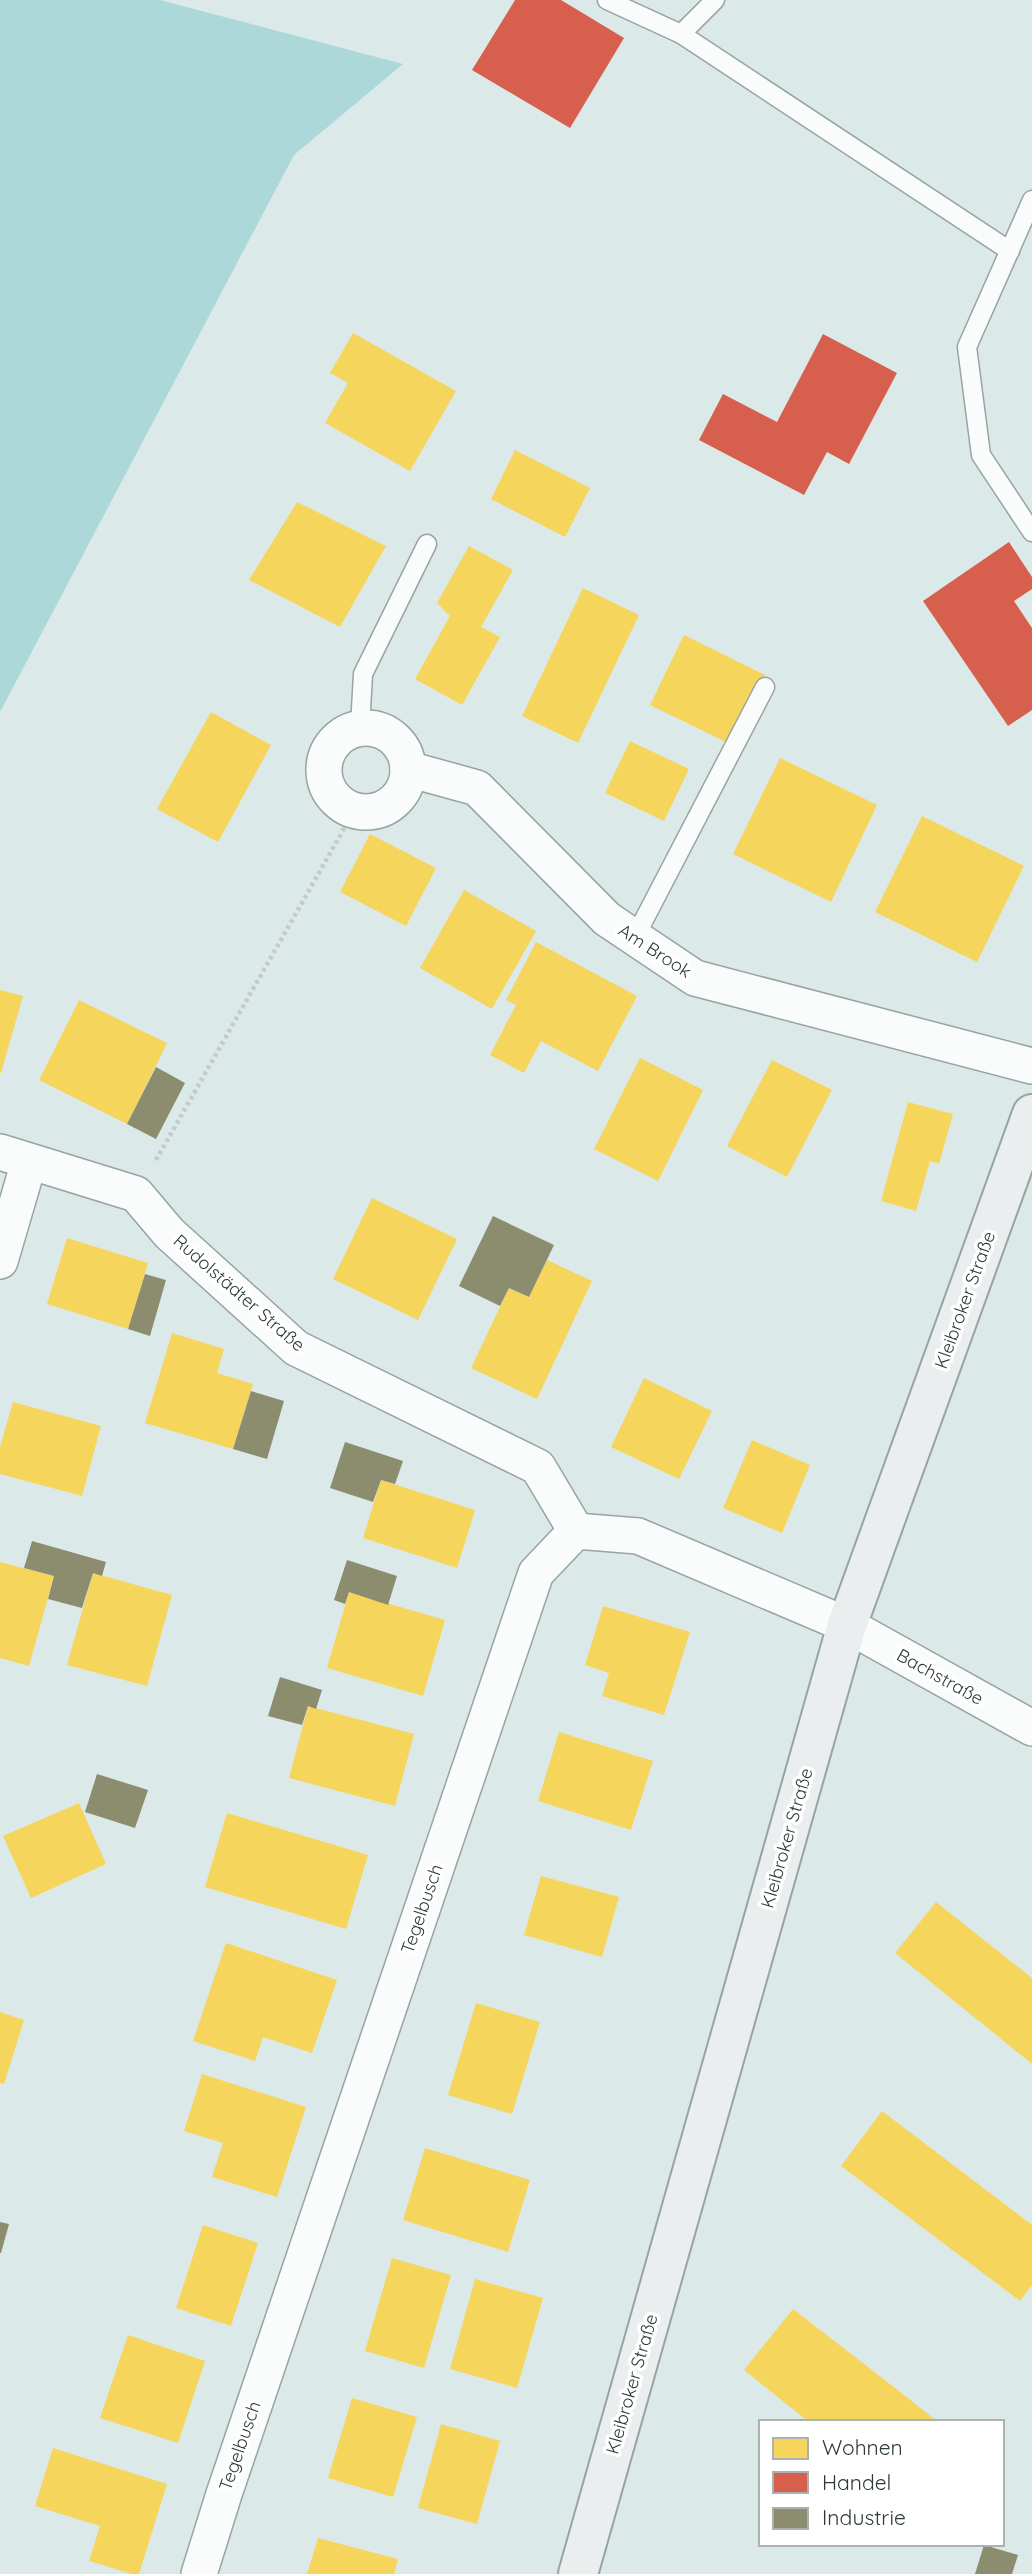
<svg xmlns="http://www.w3.org/2000/svg" width="1032" height="2574" font-family="Quicksand,sans-serif">
<style>
.green{fill:#acd8da}
.homes{fill:#f6d55c}
.shops{fill:#d6604d}
.industry{fill:#8c8c6e}
.lines{fill:none;stroke-linecap:round;stroke-linejoin:round}
.lane-casing{stroke:#98a3a3;stroke-width:21}
.street-casing{stroke:#98a3a3;stroke-width:38}
.secondary-casing{stroke:#98a3a3;stroke-width:42}
.path{stroke:#c4c9c9;stroke-width:4.5;stroke-dasharray:3.5 3.5;stroke-linecap:butt}
.lane{stroke:#fafcfc;stroke-width:18}
.street{stroke:#fafcfc;stroke-width:35}
.secondary{stroke:#eaeeee;stroke-width:38}
.labels{text-anchor:middle;stroke-width:7;stroke-linejoin:round;paint-order:stroke}
.street-label{font-size:18px;fill:#2f3939;stroke:#fff}
</style>
<rect width="100%" height="100%" fill="#dce9e9"/>
<!-- green -->
<path class="green" d="M0,0h160l243,64 -109,91 -294,557z"/>
<!-- homes -->
<g class="homes">
<path d="M353,333l103,58 -46,80 -85,-48 23,-40 -18,-10z"/>
<path d="M515,450l75,38 -25,49 -74,-38z"/>
<path d="M297,502l89,44 -46,81 -91,-47z"/>
<path d="M469,546l44,24 -32,57 19,10 -38,68 -47,-26 35,-63 -13,-13z"/>
<path d="M583,588l56,27 -61,128 -56,-27z"/>
<path d="M684,635l81,40 -35,69 -80,-39z"/>
<path d="M211,712l60,33 -53,97 -61,-33z"/>
<path d="M630,741l59,28 -25,52 -59,-28z"/>
<path d="M780,758l97,47 -46,97 -98,-48z"/>
<path d="M922,816l102,50 -47,96 -102,-50z"/>
<path d="M370,834l66,34 -30,58 -66,-34z"/>
<path d="M464,890l72,41 -44,78 -72,-41z"/>
<path d="M536,942l101,54 -39,75 -57,-30 -17,32 -34,-18 26,-50 -10,-5z"/>
<path d="M0,990l23,6 -22,77h-1z"/>
<path d="M79,1000l88,43 -40,81 -88,-44z"/>
<path d="M640,1058l63,32 -45,91 -64,-32z"/>
<path d="M772,1060l60,30 -45,87 -60,-31z"/>
<path d="M908,1102l45,12 -14,50 -9,-3 -14,50 -35,-10z"/>
<path d="M372,1198l85,41 -39,81 -85,-41z"/>
<path d="M67,1238l81,25 -20,66 -81,-25z"/>
<path d="M547,1260l45,21 -55,118 -66,-31 38,-80 20,9z"/>
<path d="M172,1333l52,16 -7,24 36,11 -20,65 -88,-26z"/>
<path d="M644,1378l68,33 -33,68 -68,-32z"/>
<path d="M13,1402l88,24 -19,70 -82,-22v-27z"/>
<path d="M752,1440l58,25 -28,68 -59,-25z"/>
<path d="M381,1480l94,30 -18,58 -94,-30z"/>
<path d="M0,1562l54,14 -25,90 -29,-8z"/>
<path d="M93,1573l79,22 -25,91 -80,-21z"/>
<path d="M349,1592l96,28 -22,76 -96,-28z"/>
<path d="M603,1606l87,26 -26,83 -62,-19 7,-23 -24,-8z"/>
<path d="M308,1706l106,28 -19,72 -106,-28z"/>
<path d="M559,1732l94,29 -22,69 -93,-29z"/>
<path d="M79,1803l27,61 -75,34 -28,-62z"/>
<path d="M227,1813l141,42 -22,74 -141,-42z"/>
<path d="M541,1876l78,21 -17,60 -78,-22z"/>
<path d="M936,1902l96,76v86l-137,-111z"/>
<path d="M226,1943l111,37 -25,73 -49,-16 -8,24 -62,-20z"/>
<path d="M476,2003l64,19 -28,92 -64,-19z"/>
<path d="M0,2012l24,8 -20,64 -4,-1z"/>
<path d="M202,2074l104,33 -29,90 -65,-20 11,-34 -39,-12z"/>
<path d="M882,2111l150,114v60l-12,16 -179,-135z"/>
<path d="M425,2148l105,32 -22,72 -105,-32z"/>
<path d="M203,2225l55,18 -27,83 -55,-18z"/>
<path d="M392,2258l59,17 -27,93 -59,-17z"/>
<path d="M475,2279l68,19 -26,90 -67,-19z"/>
<path d="M793,2309l106,82 39,31h-129l-65,-52z"/>
<path d="M128,2335l77,26 -27,82 -78,-25z"/>
<path d="M352,2398l65,19 -24,80 -65,-19z"/>
<path d="M441,2424l59,17 -23,83 -59,-16z"/>
<path d="M53,2448l114,36 -28,90h-7l-43,-13 11,-35 -65,-20z"/>
<path d="M318,2538l80,21 -4,15h-87z"/>
</g>
<!-- shops -->
<g class="shops">
<path d="M515,0h46l63,38 -54,90 -98,-58z"/>
<path d="M823,334l74,39 -48,91 -22,-12 -23,43 -105,-55 24,-46 54,28z"/>
<path d="M1009,542l23,35v12l-18,12 18,27v82l-24,16 -85,-125z"/>
</g>
<!-- industry -->
<g class="industry">
<path d="M156,1067l29,16 -29,56 -29,-15z"/>
<path d="M493,1216l61,29 -25,52 -20,-9 -9,18 -41,-20z"/>
<path d="M145,1274l21,6 -16,56 -22,-7z"/>
<path d="M251,1391l33,10 -17,58 -34,-10z"/>
<path d="M345,1442l58,19 -8,23 -14,-4 -8,22 -43,-14z"/>
<path d="M32,1541l74,21 -4,14 -9,-3 -11,35 -34,-9 6,-23 -30,-8z"/>
<path d="M347,1560l50,16 -9,29 -39,-13 -4,12 -11,-4z"/>
<path d="M280,1677l42,13 -6,19 -8,-3 -6,19 -34,-9z"/>
<path d="M97,1774l51,16 -13,38 -50,-16z"/>
<path d="M0,2222l9,2 -8,29h-1z"/>
<path d="M984,2545l34,10 -6,19h-37z"/>
</g>
<g class="lines">
<defs>
<g id="lane">
<path d="M607,0l74,34 329,217"/>
<path d="M681,34l34,-34"/>
<path d="M1032,200l-65,147 14,108 51,77"/>
<path d="M360,727l3,-53 64,-130"/>
<path d="M635,937l130,-250"/>
</g>
<g id="street">
<circle cx="366" cy="770" r="42"/>
<path d="M408,769l69,19 130,131 88,59 337,88"/>
<path d="M0,1152l136,42 33,39 127,115 242,119 38,64"/>
<path d="M0,1261l29,-99"/>
<path d="M199,2574l25,-80 312,-921 40,-42 62,5 209,89 185,103"/>
</g>
<path id="secondary" d="M578,2574l269,-949 185,-511"/>
</defs>
<!-- lane casing -->
<use href="#lane" class="lane-casing"/>
<!-- street casing -->
<use href="#street" class="street-casing"/>
<!-- secondary casing -->
<use href="#secondary" class="secondary-casing"/>
<!-- path -->
<path class="path" d="M156,1160l198,-349"/>
<!-- lane -->
<use href="#lane" class="lane"/>
<!-- street -->
<use href="#street" class="street"/>
<!-- secondary -->
<use href="#secondary" class="secondary"/>
</g>
<g class="labels">
<!-- street labels -->
<g class="street-label">
<text transform="translate(655 951) rotate(33)" y="6">Am Brook</text>
<text transform="translate(239 1293) rotate(41)" y="6">Rudolstädter Straße</text>
<text transform="translate(965 1300) rotate(-70)" y="6">Kleibroker Straße</text>
<text transform="translate(940 1677) rotate(29)" y="6">Bachstraße</text>
<text transform="translate(787 1838) rotate(-74)" y="6">Kleibroker Straße</text>
<text transform="translate(422 1909) rotate(-71)" y="6">Tegelbusch</text>
<text transform="translate(632 2384) rotate(-74)" y="6">Kleibroker Straße</text>
<text transform="translate(240 2446) rotate(-71)" y="6">Tegelbusch</text>
</g>
</g>
<!-- legend -->
<rect x="759" y="2420" width="245" height="126" fill="#ffffff" stroke="#acb0b0" stroke-width="2"/>
<rect x="773" y="2438" width="35" height="21" fill="#f6d55c" stroke="#acb0b0" stroke-width="2"/>
<text x="822" y="2455" font-size="21" fill="#2f3939">Wohnen</text>
<rect x="773" y="2472" width="35" height="21" fill="#d6604d" stroke="#acb0b0" stroke-width="2"/>
<text x="822" y="2490" font-size="21" fill="#2f3939">Handel</text>
<rect x="773" y="2508" width="35" height="21" fill="#8c8c6e" stroke="#acb0b0" stroke-width="2"/>
<text x="822" y="2525" font-size="21" fill="#2f3939">Industrie</text>
</svg>
